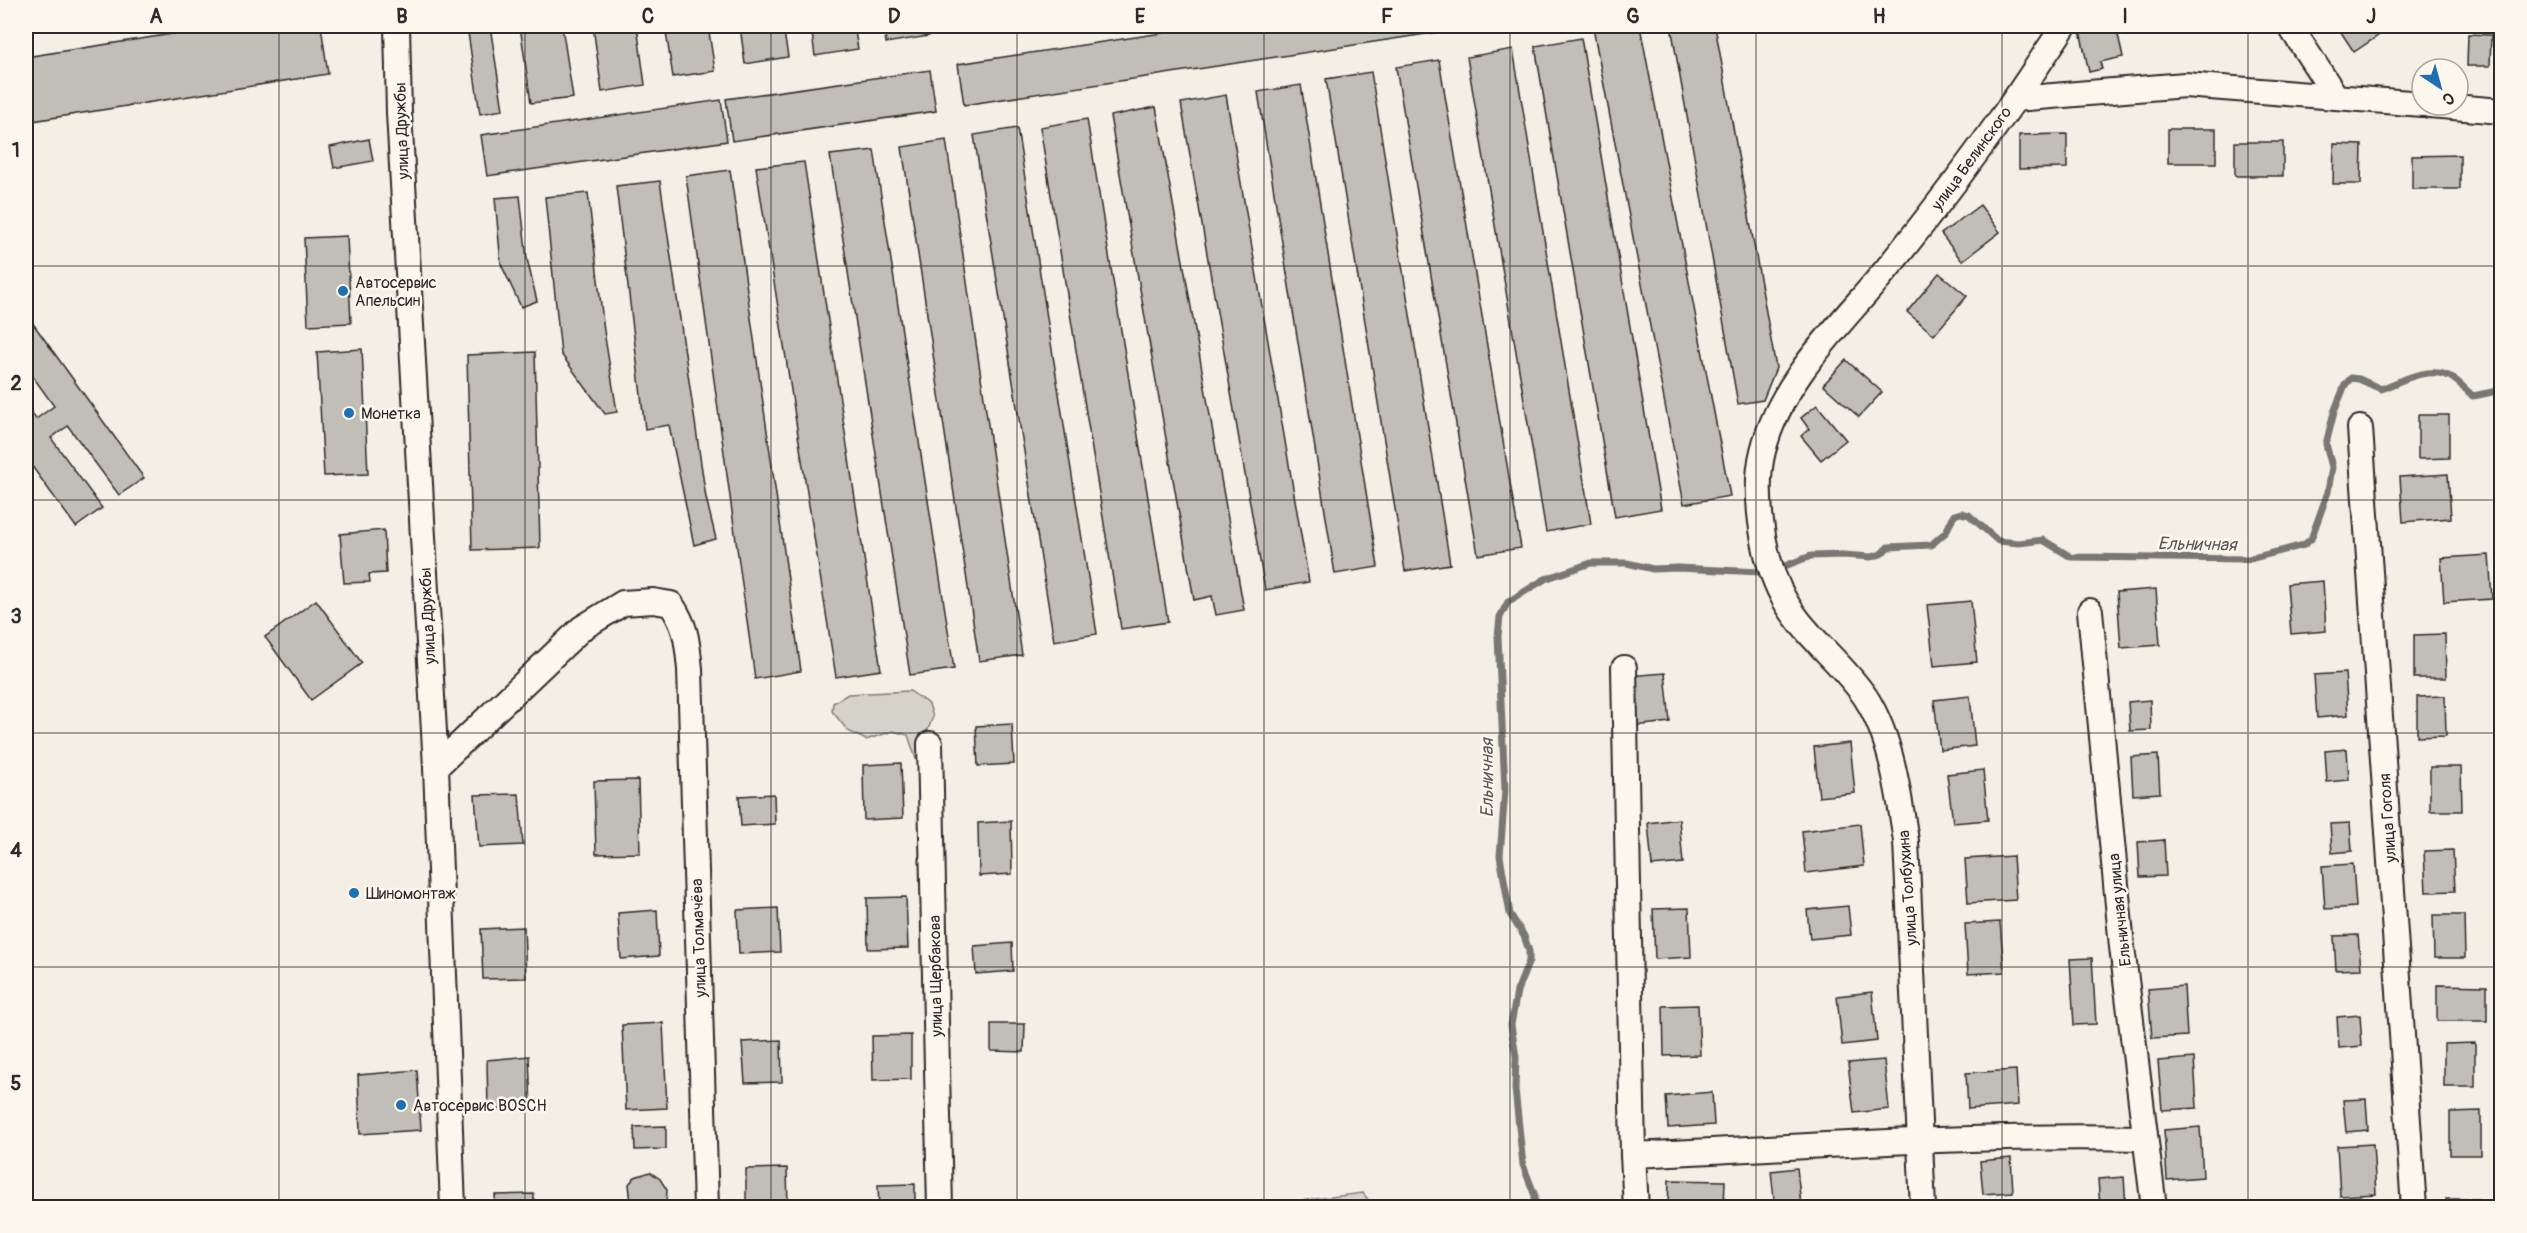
<svg xmlns="http://www.w3.org/2000/svg" width="2527" height="1233" font-family="Pangolin,sans-serif">
<style>
.green{fill:#d5d2c9;stroke:#807e7a;stroke-width:1.5}
.lines{fill:none;stroke-linecap:round;stroke-linejoin:round}
.stream{stroke:#787772;stroke-width:7}
.building{fill:#c0beb6;stroke:#2b2b2b;stroke-width:1.5}
.minor-casing{stroke:#2b2b2b;stroke-width:28}
.minor{stroke:#fbf7ec;stroke-width:24}
.grid{fill:none;stroke:#2b2b2b;stroke-width:1.5;stroke-opacity:0.55}
.poi-dot{fill:#1f6fb2;stroke:#fbf7ec;stroke-width:2}
.labels{text-anchor:middle;stroke-width:5;stroke-linejoin:round;paint-order:stroke}
.street-label{font-size:16px;fill:#2b2b2b;stroke:#fbf7ec}
.poi-label{font-size:16px;fill:#2b2b2b;stroke:#fbf7ec;text-anchor:start}
.water-label{font-size:18px;font-style:italic;fill:#585755;stroke:#fbf7ec}
.neatline{fill:none;stroke:#2b2b2b;stroke-width:2}
.grid-label{font-size:20px;text-anchor:middle;font-weight:bold;fill:#2b2b2b}
</style>
<rect width="100%" height="100%" fill="#f3efe4"/>
<filter id="ink" filterUnits="userSpaceOnUse"><feTurbulence type="fractalNoise" baseFrequency=".0167" numOctaves="2"/><feDisplacementMap in="SourceGraphic" scale="12" xChannelSelector="R" yChannelSelector="G"/><feConvolveMatrix kernelMatrix="1 2 1 2 8 2 1 2 1" color-interpolation-filters="sRGB"/></filter>
<g filter="url(#ink)">
<!-- green -->
<g class="green">
<path d="M910,691l19,13 4,13 -17,42 -8,-24 -15,-4 -27,9 -18,-9 -16,-20 1,-8 15,-9z"/>
<path d="M1363,1193l11,14h-124h1z"/>
</g>
<g class="lines">
<!-- stream -->
<g class="stream">
<path d="M1782,567l29,-11 32,-1 28,2 10,-3 7,-7 43,-2 15,-13 8,-17 7,-2 8,2 29,26 21,2 24,-3 28,17 178,2 55,-14 7,-6 17,-47 4,-25 -6,-23 8,-32 11,-27 6,-7 8,1 22,10c20,-8 48,-24 70,-12 8,5 15,13 22,19l29,-6"/>
<path d="M1534,1208l1,-12 -12,-31 -8,-76 1,-32 -5,-32 6,-34 12,-30v-10l-5,-15 -14,-22 -10,-58 5,-66 -7,-154 2,-19 8,-15 37,-23 46,-16h36l26,6 25,-1 82,4"/>
</g>
</g>
<!-- building -->
<g class="building">
<path d="M223,26h98l7,48 -302,48v-65z"/>
<path d="M467,26h23l13,84 -23,4z"/>
<path d="M520,26h42l11,72 -42,5z"/>
<path d="M593,26h44l8,59 -43,7z"/>
<path d="M665,26h43l7,45 -42,6z"/>
<path d="M740,26h43l5,31 -43,7z"/>
<path d="M811,26h43l4,23 -43,7z"/>
<path d="M884,26h43l2,10 -43,7z"/>
<path d="M953,26h43l1,1 -43,7z"/>
<path d="M1208,26h270l-514,79 -6,-41z"/>
<path d="M1603,26h37l90,470 -46,8 -91,-476z"/>
<path d="M1671,26h44l61,342 -13,32 -25,4z"/>
<path d="M2079,26h37l7,31 -23,5 2,7 -13,3z"/>
<path d="M2337,26h45l3,5 -31,21z"/>
<path d="M2468,34l23,1 -1,31h-23z"/>
<path d="M1581,38l80,471 -46,8 -80,-471z"/>
<path d="M1513,49l78,475 -45,8 -79,-475z"/>
<path d="M1439,60l82,488 -43,7 -82,-488z"/>
<path d="M930,70l6,41 -204,30 -6,-42z"/>
<path d="M1371,72l79,492 -45,7 -79,-492z"/>
<path d="M1301,85l77,482 -43,7 -77,-482z"/>
<path d="M1226,95l83,487 -44,8 -84,-487z"/>
<path d="M721,100l6,41 -240,35 -6,-41z"/>
<path d="M1156,107l88,503 -28,5 -4,-19 -18,4 -84,-484z"/>
<path d="M1087,119l81,503 -47,7 -81,-502z"/>
<path d="M1017,128l80,506 -43,7 -80,-506z"/>
<rect x="2168" y="129" width="48" height="34"/>
<path d="M2067,134v34l-48,1v-34z"/>
<path d="M369,139l4,22 -39,7 -4,-21z"/>
<path d="M946,140l76,515 -43,6 -77,-514z"/>
<rect x="2235" y="142" width="48" height="34"/>
<path d="M2334,144l28,1 -1,39h-28z"/>
<path d="M874,150l80,519 -44,6 -80,-520z"/>
<path d="M2460,155v34h-48v-33z"/>
<path d="M804,162l77,508 -45,7 -80,-510z"/>
<path d="M730,170l71,501 -46,8 -69,-503z"/>
<path d="M660,181l46,317 10,41 -22,6 -25,-120 -24,4 -29,-243z"/>
<path d="M588,193l16,138 13,81 -12,2 -44,-60 -16,-157z"/>
<path d="M520,196l7,63 10,42 -16,6 -20,-43 -6,-66z"/>
<path d="M1980,205l20,27 -38,29 -21,-27z"/>
<path d="M347,236l4,87 -43,2 -4,-87z"/>
<path d="M1939,273l28,23 -33,39 -27,-23z"/>
<path d="M29,318l115,160 -25,17 -51,-69 -17,12 51,70 -26,19 -50,-69v-54l10,15 18,-13 -28,-39v-47z"/>
<path d="M362,349l6,125 -44,2 -7,-124z"/>
<path d="M535,352l5,196 -68,2 -5,-195z"/>
<path d="M1846,360l36,32 -23,25 -36,-32z"/>
<path d="M1817,405l29,35 -25,20 -20,-24 8,-7 -8,-11z"/>
<path d="M2418,415h31v43l-31,1z"/>
<path d="M2448,474l3,44 -48,4 -3,-45z"/>
<path d="M384,530l2,43 -17,1 1,8 -26,1 -4,-49z"/>
<path d="M2489,555l3,44 -48,3 -3,-44z"/>
<path d="M2323,581l3,50 -35,3 -4,-50z"/>
<path d="M2156,589l4,56 -39,3 -4,-56z"/>
<path d="M316,600l46,63 -51,37 -46,-63z"/>
<path d="M1971,601l6,61 -43,4 -7,-61z"/>
<path d="M2445,634l1,44h-32v-43z"/>
<path d="M1665,673l5,49 -36,4 -5,-50z"/>
<path d="M2345,673l3,42 -31,3 -3,-43z"/>
<path d="M1970,696l5,50 -35,4 -6,-50z"/>
<path d="M2445,696l1,40 -29,1v-40z"/>
<path d="M2150,700l1,30 -21,1 -2,-29z"/>
<path d="M1012,724l2,40 -36,2 -2,-40z"/>
<path d="M1850,743l5,50 -36,4 -5,-50z"/>
<path d="M2347,749l2,31 -22,2 -2,-31z"/>
<path d="M2158,755l2,38 -27,2 -2,-38z"/>
<path d="M901,763l2,55 -39,2 -1,-55z"/>
<path d="M2430,767h31l1,44h-32z"/>
<path d="M1983,770l5,50 -35,3 -6,-49z"/>
<path d="M638,780l2,73 -44,1 -2,-73z"/>
<path d="M519,794l4,51 -44,2 -4,-52z"/>
<path d="M774,794l1,30 -34,2 -2,-30z"/>
<path d="M1679,819l4,44 -31,3 -4,-43z"/>
<path d="M1011,821l1,53 -33,2 -1,-53z"/>
<path d="M2350,823l2,28 -20,2 -2,-29z"/>
<path d="M1860,824l4,42 -58,7 -4,-42z"/>
<path d="M2164,840l2,36 -26,1 -2,-35z"/>
<path d="M2453,850l2,41 -29,1 -2,-41z"/>
<path d="M2013,856l3,44 -48,3 -3,-44z"/>
<path d="M2353,864l3,43 -31,2 -3,-43z"/>
<path d="M906,897l2,51 -40,1 -1,-51z"/>
<path d="M1848,906l3,29 -41,4 -3,-29z"/>
<path d="M778,908l2,44 -41,2 -2,-44z"/>
<path d="M1689,908l2,49 -36,2 -2,-50z"/>
<path d="M657,910l2,46 -38,3 -3,-46z"/>
<path d="M2433,915h31l1,43h-31z"/>
<path d="M2000,922l4,50 -36,2 -3,-50z"/>
<path d="M524,927l2,51 -43,1 -2,-50z"/>
<path d="M2358,935l3,34 -25,1 -2,-34z"/>
<path d="M1012,943l1,28 -37,3 -2,-28z"/>
<path d="M2092,958l4,66 -22,1 -4,-66z"/>
<path d="M2437,985l50,1v35h-50z"/>
<path d="M2184,986l3,50 -35,2 -4,-49z"/>
<path d="M1872,992l5,49 -35,4 -5,-49z"/>
<path d="M1698,1005l2,50 -36,1 -1,-50z"/>
<path d="M2360,1015l2,31 -23,2 -2,-31z"/>
<path d="M663,1023l4,85 -41,2 -4,-85z"/>
<path d="M991,1024h34l-1,28 -33,-1z"/>
<path d="M911,1035v44l-38,1 -1,-44z"/>
<path d="M781,1040l1,42 -37,1 -3,-41z"/>
<path d="M2475,1043v44h-31v-43z"/>
<path d="M529,1056l2,52 -43,2 -1,-50z"/>
<path d="M2194,1058l3,50 -35,2 -4,-49z"/>
<path d="M1884,1060l5,49 -35,4 -6,-50z"/>
<path d="M417,1070l4,60 -61,4 -2,-59z"/>
<path d="M2016,1070l2,35 -50,4 -2,-36z"/>
<path d="M1712,1092l2,33 -46,3 -2,-32z"/>
<path d="M2366,1099l2,31 -22,2 -3,-32z"/>
<path d="M2481,1111v44h-31v-43z"/>
<path d="M666,1126v23l-31,1 -1,-23z"/>
<path d="M2200,1127l3,50 -36,3 -3,-50z"/>
<path d="M2373,1144l3,50 -36,2 -3,-50z"/>
<path d="M2011,1158l2,34 -30,2 -3,-33z"/>
<path d="M787,1168l1,40h-42v-39z"/>
<path d="M1797,1168l4,37 -26,3 -4,-37z"/>
<path d="M650,1172l10,7 7,11 -1,13 -3,5h-28l-4,-4 -2,-20 6,-7z"/>
<path d="M2124,1177l2,31h-26l-2,-29z"/>
<path d="M1669,1180l56,1 -1,26 -56,-1z"/>
<path d="M915,1184v24h-36l-1,-23z"/>
<path d="M534,1194v14h-39v-13z"/>
<rect x="2446" y="1199" width="32" height="9"/>
</g>
<g class="lines">
<defs>
<g id="minor">
<path d="M397,26l2,87 37,654 17,441"/>
<path d="M2290,26l46,71"/>
<path d="M2015,99l49,-73"/>
<path d="M2429,105l73,6"/>
<path d="M2360,428l54,780"/>
<path d="M2090,611l32,336 32,261"/>
<path d="M1624,668l9,487 3,53"/>
<path d="M930,744l10,464"/>
<path d="M436,767l146,-139 41,-25 30,-2 18,3c16,24 16,37 19,65l16,539"/>
<path d="M1633,1155c170,-8 341,-21 511,-17"/>
<path d="M1923,1208l-17,-367c-7,-46 -14,-102 -40,-143 -26,-39 -67,-65 -87,-109 -17,-36 -26,-99 -16,-138 18,-73 81,-129 127,-186 43,-53 85,-109 125,-166l170,-14 237,19"/>
</g>
</defs>
<!-- minor casing -->
<use href="#minor" class="minor-casing"/>
<!-- minor -->
<use href="#minor" class="minor"/>
</g>
</g>
<!-- grid -->
<path class="grid" d="M279,26v1182M525,26v1182M771,26v1182M1017,26v1182M1264,26v1182M1510,26v1182M1756,26v1182M2002,26v1182M2248,26v1182M26,266h2476M26,500h2476M26,733h2476M26,967h2476"/>
<!-- markers -->
<g class="poi-dot">
<circle cx="343" cy="291" r="6"/>
<circle cx="349" cy="413" r="6"/>
<circle cx="354" cy="893" r="6"/>
<circle cx="401" cy="1105" r="6"/>
</g>
<g class="labels">
<!-- street labels -->
<g class="street-label">
<text transform="translate(401 131) rotate(-92)" y="6">улица Дружбы</text>
<text transform="translate(1971 158) rotate(-54)" y="6">улица Белинского</text>
<text transform="translate(427 616) rotate(-93)" y="6">улица Дружбы</text>
<text transform="translate(2387 818) rotate(-94)" y="6">улица Гоголя</text>
<text transform="translate(1907 888) rotate(-94)" y="6">улица Толбухина</text>
<text transform="translate(2119 910) rotate(-96)" y="6">Ельничная улица</text>
<text transform="translate(698 938) rotate(-92)" y="6">улица Толмачёва</text>
<text transform="translate(935 976) rotate(-91)" y="6">улица Щербакова</text>
</g>
<!-- poi labels -->
<g class="poi-label">
<text x="355" y="288">Автосервис<tspan x="355" dy="18">Апельсин</tspan></text>
<text x="361" y="419">Монетка</text>
<text x="366" y="899">Шиномонтаж</text>
<text x="413" y="1111">Автосервис BOSCH</text>
</g>
<!-- water labels -->
<g class="water-label">
<text transform="translate(2197 544) rotate(1)" y="6">Ельничная</text>
<text transform="translate(1487 778) rotate(-90)" y="6">Ельничная</text>
</g>
</g>
<!-- margin -->
<rect width="2527" height="1233" fill="none" stroke="#fbf7ec" stroke-width="66"/>
<!-- north arrow -->
<g transform="translate(2440 87) rotate(144)"><circle r="28" fill="#fbf7ec" stroke="#a8a59f" stroke-width="1.5"/>
<path d="M0-4.5L10 22L0 15L-10 22Z" fill="#1f6fb2"/>
<text y="-9" font-size="16" font-weight="bold" text-anchor="middle" fill="#2b2b2b">С</text>
</g>
<rect x="33" y="33" width="2461" height="1167" class="neatline"/>
<g class="grid-label">
<text x="156" y="23">A</text>
<text x="402" y="23">B</text>
<text x="648" y="23">C</text>
<text x="894" y="23">D</text>
<text x="1140" y="23">E</text>
<text x="1387" y="23">F</text>
<text x="1633" y="23">G</text>
<text x="1879" y="23">H</text>
<text x="2125" y="23">I</text>
<text x="2371" y="23">J</text>
<text x="16" y="157">1</text>
<text x="16" y="390">2</text>
<text x="16" y="623">3</text>
<text x="16" y="857">4</text>
<text x="16" y="1090">5</text>
</g>
</svg>
